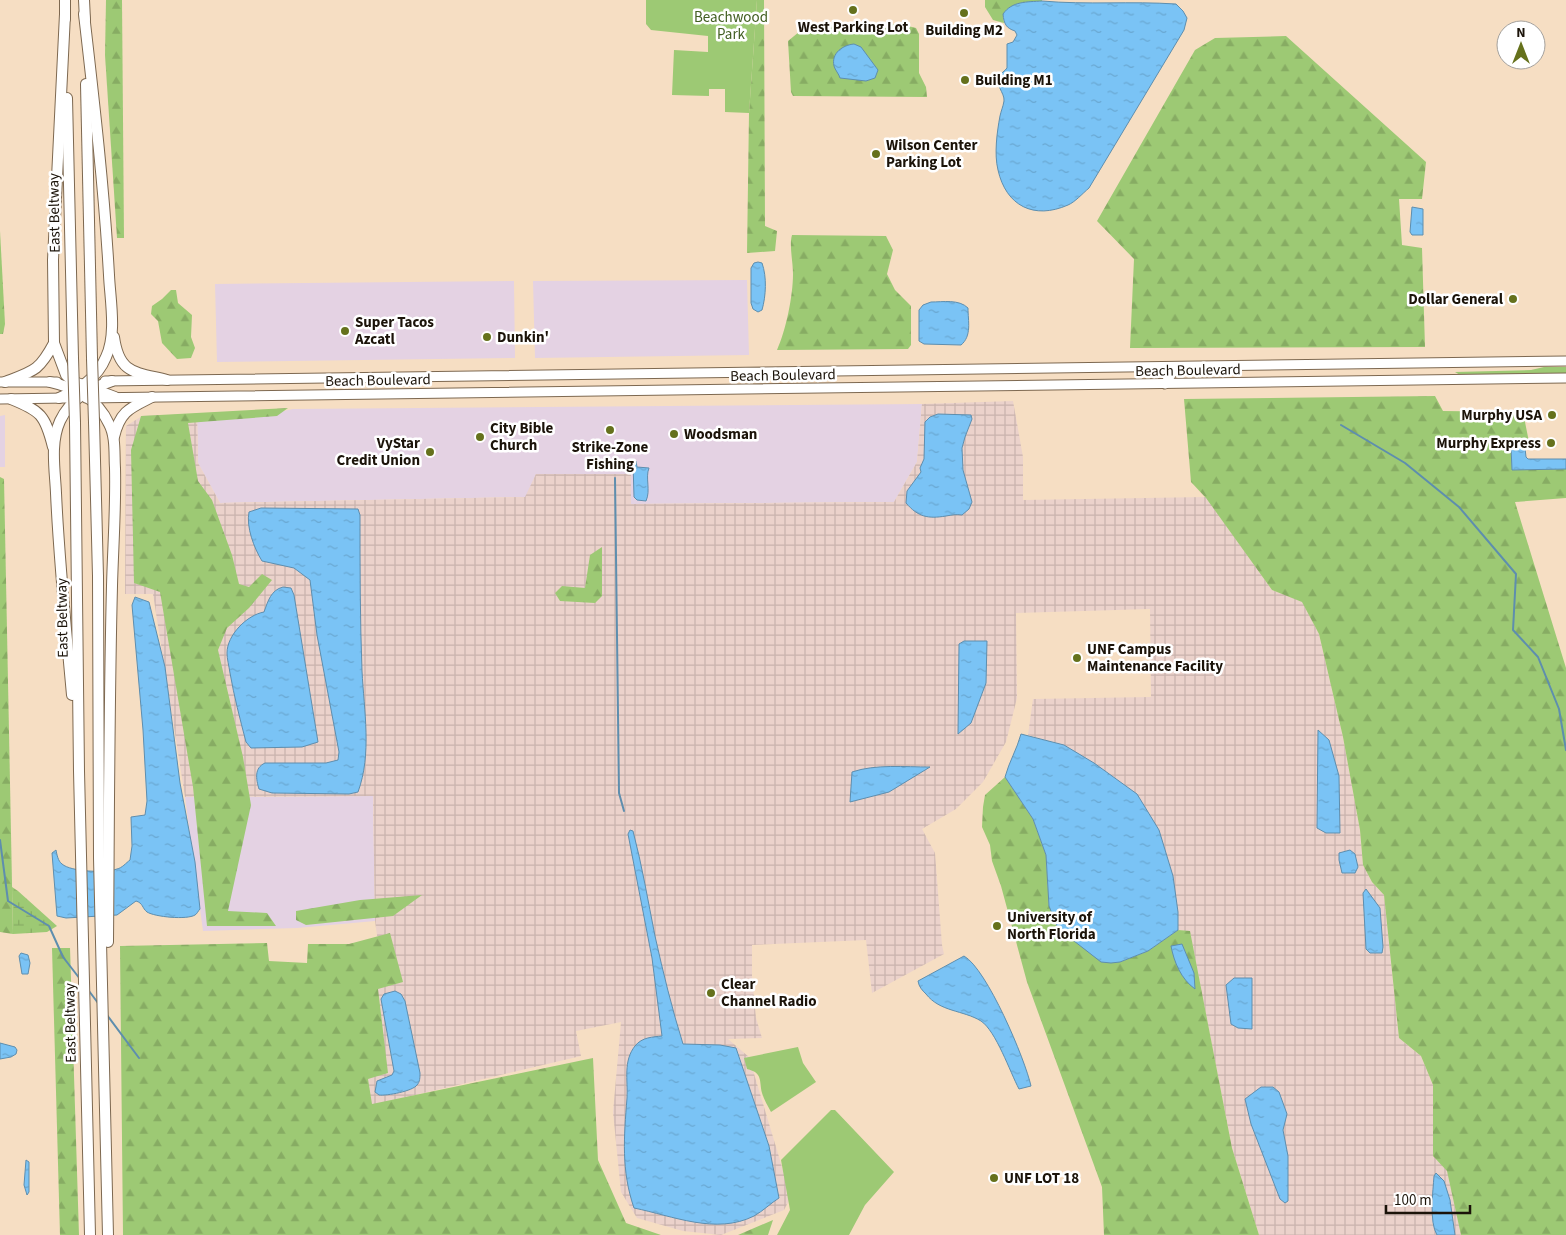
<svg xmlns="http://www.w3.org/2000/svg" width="1566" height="1235" font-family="'Source Sans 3',sans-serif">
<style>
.commercial{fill:#e4d2e3}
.industrial{fill:url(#industrial-grid)}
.green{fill:#9dc974}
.forest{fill:url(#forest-firs)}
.wetland{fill:url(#wetland-marsh)}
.water{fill:url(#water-ripples);stroke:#5e8eae}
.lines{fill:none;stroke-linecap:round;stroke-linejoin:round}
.stream{stroke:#5e8eae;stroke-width:2}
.trunk-casing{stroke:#7d6850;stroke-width:11}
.motorway-casing{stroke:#7d6850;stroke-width:12}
.trunk{stroke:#fff;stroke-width:9}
.motorway{stroke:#fff;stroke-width:10}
.motorway-bridge-casing{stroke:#7d6850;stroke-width:12;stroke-linecap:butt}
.motorway-bridge{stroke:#fff;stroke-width:10}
.poi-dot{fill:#65711c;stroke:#fff;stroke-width:2}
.labels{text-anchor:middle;stroke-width:5;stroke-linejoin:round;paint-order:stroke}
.park-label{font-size:15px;fill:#425f22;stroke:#fff}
.poi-label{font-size:15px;font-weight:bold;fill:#1b1309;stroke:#fff;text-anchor:start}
.street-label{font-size:15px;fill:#1b1309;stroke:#fff}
</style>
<defs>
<pattern id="industrial-grid" width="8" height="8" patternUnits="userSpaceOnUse" patternTransform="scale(1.25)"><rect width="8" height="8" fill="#ebd2cb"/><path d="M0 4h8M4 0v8" fill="none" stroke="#c9b3ad"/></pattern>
<pattern id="forest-firs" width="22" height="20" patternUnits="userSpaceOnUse" patternTransform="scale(1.25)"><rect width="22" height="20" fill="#9dc974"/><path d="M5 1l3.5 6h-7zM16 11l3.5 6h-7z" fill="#87ac63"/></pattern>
<pattern id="wetland-marsh" width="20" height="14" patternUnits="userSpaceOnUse" patternTransform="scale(1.25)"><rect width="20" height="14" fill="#9dc974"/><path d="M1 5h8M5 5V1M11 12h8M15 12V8" fill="none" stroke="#87ac63"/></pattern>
<pattern id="water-ripples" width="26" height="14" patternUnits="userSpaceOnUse" patternTransform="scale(1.25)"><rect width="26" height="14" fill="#7ac3f5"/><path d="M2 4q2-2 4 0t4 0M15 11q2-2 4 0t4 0" fill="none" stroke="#69a7d1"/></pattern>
</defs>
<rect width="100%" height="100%" fill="#f6dec3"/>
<!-- commercial -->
<g class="commercial">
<path d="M747,280l2,75 -214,3 -2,-77z"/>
<path d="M514,281l1,77 -298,4 -2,-78z"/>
<path d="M922,404l-5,58 -23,40 -263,2 -1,-30h-94l-10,23 -306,6 -22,-40 -1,-49h72l24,-5z"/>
<path d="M5,415v52h-5v-51z"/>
<path d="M373,796l2,125 -78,7 -94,3 -18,-134z"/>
</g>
<!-- industrial -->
<path class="industrial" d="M1013,401l10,56v43l183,-3 66,93 30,11 17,33 24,103 17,93 3,35 9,17 12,13 15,143 22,18 12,29v71l14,14 14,65h-202l-27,-87 -42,-216 -12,-2 -1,-4 -113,-181 -36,-10 5,-36 118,-2 -1,-88 -134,4 1,85 -11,44 -23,40 -27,27 -34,20 13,24 7,92 2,9 -72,39 -6,-53 -114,5v32l4,41 6,20 -34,1 21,18 42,140 -7,13 -63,25 -38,-4 -46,-13 -16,-26 -8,-80 8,-90 -45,9 5,25 -217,51 14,-165 -3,-21 -2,-125 -188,1 -32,-203h-28l1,-168 16,-10 55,-2 1,49 22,40 305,-6 11,-23h95v30l263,-2 23,-40 5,-58z"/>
<!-- green -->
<g class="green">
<path d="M646,0h111l-8,113 -24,-1v-23h-16v7l-37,-1 2,-45 34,2v-16l-57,-6 -5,-6z"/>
<path d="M1544,367h22v6l-106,2 -5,-3 76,-2z"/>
<path d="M798,1047l5,16 13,19 -45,30c-3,-6 -7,-12 -9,-19 -3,-13 1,-20 -15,-24l-3,-11z"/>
<path d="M831,1110h4l59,62 -29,33 -16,30h-72l13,-25 -9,-50z"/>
</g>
<!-- forest -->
<g class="forest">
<path d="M106,0h16l2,238h-7l-12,-183z"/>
<path d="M757,0h7l1,226 12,5 -2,20 -28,2 2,-140z"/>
<path d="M985,0h57v1l-22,2 -17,11 1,9 -11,-3 -8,-13z"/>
<path d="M900,24l16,4 3,6v39l7,14 1,10 -134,-1 -2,-4 -3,-51 17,-14 20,-2z"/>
<path d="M1286,36l140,126 -4,37h-23l3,46 20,3 3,99 -295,1 4,-89 -37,-38 98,-171 20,-12z"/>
<path d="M0,231l5,93 -2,10h-3z"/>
<path d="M792,235l94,1 7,14 -6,24 8,16 16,16v39l-3,4 -131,1c9,-20 16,-54 16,-76 0,-12 -4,-29 -1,-39z"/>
<path d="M171,290h5l2,13 14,12 -1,22 4,11 -4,10 -14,1 -15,-16 -4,-22 -7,-7 1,-8 10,-7z"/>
<path d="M1435,396l8,15 80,1 6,30h-18l1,28 54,-1v29l-51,4 51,166v567h-105l-14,-64 -14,-15v-71l-12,-29 -22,-18 -15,-143 -12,-13 -9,-17 -3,-35 -17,-93 -24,-103 -17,-32 -30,-12 -66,-92 -15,-16 -7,-83z"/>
<path d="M288,408l-11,8 -89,7 10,58 14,19 20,55 7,29 10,3 13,-13 10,6 -23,28 -22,20 -9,22 25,107 8,48 -23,106 39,2 9,13h-69l-14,-139 -33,-195 -26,-9 -3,-133 10,-34z"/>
<path d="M0,477l4,2 9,455 -13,-2z"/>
<path d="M602,547v49l-7,7 -35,-2 -5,-8 7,-7 23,2 5,-33z"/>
<path d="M1005,777l28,42 13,36 3,51 52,56h19l28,-11 30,-21 12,1 42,217 27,87h-155l-2,-48 -75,-205 -26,-96 -9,-25 -2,-16 -8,-18 1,-20 2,-12z"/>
<path d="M422,895l-29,21 -87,9 -10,-5v-9l64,-11z"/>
<path d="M390,933l13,49 -25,7 10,84 -20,6 4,25 221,-46 5,102 28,63 35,12h-538l-3,-289 147,-3 2,18 38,2 1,-19h41z"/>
<path d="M52,948h18l9,287h-19z"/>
<path d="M773,1220l-5,15h-30z"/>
</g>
<!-- wetland -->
<path class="wetland" d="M12,887l6,4 39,35 -10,6 -34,2z"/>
<!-- water -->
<g class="water">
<path d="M1042,1c45,4 89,0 134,3l7,7 4,7 -3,12 -95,158c-7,6 -14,14 -21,17 -34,15 -62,1 -70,-35 -4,-16 -1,-38 2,-54 1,-5 3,-9 4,-15 1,-8 -10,-17 -5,-25 2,-3 6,-5 8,-8v-24l6,-2 4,-7 -2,-4c-9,-3 -11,-7 -12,-17 9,-13 24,-12 39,-13z"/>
<path d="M854,44l7,3 17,23 -3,8 -9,3 -26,-3c-1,-4 -5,-8 -6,-12 -3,-13 9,-21 20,-22z"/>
<path d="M1412,207l11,2v26h-11l-2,-3z"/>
<path d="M758,262l4,1c5,14 4,33 0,47l-4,2 -5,-3 -2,-6v-35l3,-5z"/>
<path d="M931,302c12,0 28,-3 37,6 0,13 4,28 -7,37l-37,-1 -5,-3v-31l4,-5z"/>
<path d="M938,414l33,1 1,4 -7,18 -3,11 1,22 9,32 -3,7 -7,6c-6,-1 -10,0 -16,1 -18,3 -28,1 -40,-13l1,-12 14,-19 -1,-4 4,-9 1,-37 5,-5z"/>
<path d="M1523,446l2,2 1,9 2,2h38v10l-54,1 -1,-23z"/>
<path d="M636,461l1,6 12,1c-4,10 2,22 -3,33l-9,-1 -3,-3 -1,-35z"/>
<path d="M261,508l97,1 2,6c0,52 0,104 2,156 2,40 10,83 -4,121l-9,2 -77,-1 -13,-4c-3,-10 -5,-21 6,-26h61l12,-3 1,-8 -22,-117 -7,-55 -16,-12 -32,-7c-8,-13 -16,-34 -13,-49z"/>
<path d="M283,587l8,1 3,7 24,147 -16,5 -51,1 -5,-6c-6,-23 -12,-46 -16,-69 -1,-7 -3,-14 -3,-20 0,-18 20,-38 37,-41 4,-11 7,-22 19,-25z"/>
<path d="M135,597l14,5 16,65 15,116 15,79 5,47c-2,2 -3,5 -5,6 -8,5 -40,2 -48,-3 -5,-4 -4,-9 -11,-11l-19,14 -51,3 -9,-2 -5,-63 4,-3c1,5 2,11 6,14 9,8 44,9 55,5 5,-1 9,-6 13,-9l2,-14 -1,-29 14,-2 2,-14 -4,-71 -11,-125z"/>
<path d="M964,641h23l-1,42 -15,40 -13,11 1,-90z"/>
<path d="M1318,730l11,10 10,36 1,57h-14l-9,-5z"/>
<path d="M1021,734l43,11 30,18 43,31 22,36 14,46 5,36v18l-30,21 -28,11 -9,1 -10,-1 -36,-28 -8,-8 -8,-20 -3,-51 -13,-36 -28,-42c4,-15 12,-28 16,-43z"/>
<path d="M930,767l-41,25 -39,10 2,-30c23,-8 53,-5 78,-5z"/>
<path d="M630,830l3,1c9,34 15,70 22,105 8,36 17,73 28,108l37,1 16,3 33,98 10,52c-8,5 -16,13 -25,18 -38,19 -81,0 -120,-8 -13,-38 -10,-71 -7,-110 1,-18 -4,-37 8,-52 7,-9 18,-9 27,-10l-10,-78 -24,-124z"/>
<path d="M1350,850l5,4 3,13 -3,6h-13l-3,-13v-7z"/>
<path d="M1366,889l14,19 3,39 -1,6h-12l-4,-4 -3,-56z"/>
<path d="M1182,944l12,29 1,16c-14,-10 -21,-27 -24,-43z"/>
<path d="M21,953l7,2 2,8 -2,11h-6l-3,-18z"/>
<path d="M964,956c23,13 61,103 67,130l-12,3c-9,-17 -23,-58 -38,-68 -18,-11 -41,-9 -55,-27 -4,-4 -7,-7 -8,-13z"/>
<path d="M1234,978h18v51l-14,-1 -7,-4 -5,-39z"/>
<path d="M395,991l6,3 4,7 15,72c0,4 0,9 -3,12 -4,6 -30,11 -38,10l-4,-3 2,-11 15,-6 2,-4 -13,-72 3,-5z"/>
<path d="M0,1043l15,4 2,3 -1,4 -5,3 -11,2z"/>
<path d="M1261,1087h12l6,5 8,22 -4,16 5,26v45l-3,2 -5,-4 -29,-75 -6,-25z"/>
<path d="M26,1160l3,2v30l-2,3 -3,-10z"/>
<path d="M1436,1173l8,8 6,19 5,35h-18c-8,-13 -4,-44 -3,-59z"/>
</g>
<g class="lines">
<!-- stream -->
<g class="stream">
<path d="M1341,425l64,38 54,44 57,67 -3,56 25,27 21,52 7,41"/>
<path d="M615,478l4,315 5,18"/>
<path d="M0,840l8,61 41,25 14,31 17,22"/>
<path d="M89,991l9,12"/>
<path d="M107,1015l32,43"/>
</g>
<defs>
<g id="trunk">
<path d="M105,381l1461,-20"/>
<path d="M0,382h57"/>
<path d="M1165,384l7,-11 11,-5"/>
<path d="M86,398l1480,-20"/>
<path d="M0,399l66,-1"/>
</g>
<g id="motorway">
<path d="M65,0v19"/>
<path d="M84,0l1,20"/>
<path d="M65,14l-12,246 1,83 12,32 6,6 43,16"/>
<path d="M86,84l6,274"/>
<path d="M67,98l6,260"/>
<path d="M114,337c5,37 21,35 53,43"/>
<path d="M5,382c29,-11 34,-11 49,-39"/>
<path d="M50,382c26,6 47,16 59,42 7,13 5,30 6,44 1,40 -2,78 -3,118 -3,118 -3,237 -4,356"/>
<path d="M59,398c20,-9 38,-19 47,-41 11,-23 4,-58 3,-82 -5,-88 -15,-174 -25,-261"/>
<path d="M11,399c30,12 34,16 42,48"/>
<path d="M94,422l4,154 1,282 9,377"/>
<path d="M75,423l4,348 11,464"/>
<path d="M114,437c6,-26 16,-29 38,-40"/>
<path d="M72,695c-6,-67 -13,-134 -16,-202 -1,-23 -6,-50 4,-72 11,-23 29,-32 52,-40"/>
</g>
</defs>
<!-- trunk casing -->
<use href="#trunk" class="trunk-casing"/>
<!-- motorway casing -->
<use href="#motorway" class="motorway-casing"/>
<!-- trunk -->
<use href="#trunk" class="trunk"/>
<!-- motorway -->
<use href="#motorway" class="motorway"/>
<defs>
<g id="motorway-bridge">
<path d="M73,358l2,65"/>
<path d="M92,358l2,64"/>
</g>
</defs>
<!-- motorway-bridge casing -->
<use href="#motorway-bridge" class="motorway-bridge-casing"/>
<!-- motorway-bridge -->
<use href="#motorway-bridge" class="motorway-bridge"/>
</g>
<!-- markers -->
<g class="poi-dot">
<circle cx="853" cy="10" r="5"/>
<circle cx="964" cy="13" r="5"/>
<circle cx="965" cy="80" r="5"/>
<circle cx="876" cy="154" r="5"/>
<circle cx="1513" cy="299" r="5"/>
<circle cx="345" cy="331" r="5"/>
<circle cx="487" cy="337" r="5"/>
<circle cx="1552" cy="415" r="5"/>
<circle cx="610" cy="430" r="5"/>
<circle cx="674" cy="434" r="5"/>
<circle cx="480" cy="437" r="5"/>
<circle cx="1551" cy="443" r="5"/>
<circle cx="430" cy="452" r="5"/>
<circle cx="1077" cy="658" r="5"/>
<circle cx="997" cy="926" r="5"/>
<circle cx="711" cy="993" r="5"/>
<circle cx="994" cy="1178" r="5"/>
</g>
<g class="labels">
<!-- park labels -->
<g class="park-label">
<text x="731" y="22">Beachwood<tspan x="731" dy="17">Park</tspan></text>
</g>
<!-- poi labels -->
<g class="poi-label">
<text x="853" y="32" text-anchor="middle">West Parking Lot</text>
<text x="964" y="35" text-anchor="middle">Building M2</text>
<text x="975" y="85">Building M1</text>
<text x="886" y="150">Wilson Center<tspan x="886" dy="17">Parking Lot</tspan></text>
<text x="1503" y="304" text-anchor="end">Dollar General</text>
<text x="355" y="327">Super Tacos<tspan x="355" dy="17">Azcatl</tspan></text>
<text x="497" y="342">Dunkin'</text>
<text x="1542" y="420" text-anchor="end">Murphy USA</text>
<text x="490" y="433">City Bible<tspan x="490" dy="17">Church</tspan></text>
<text x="684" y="439">Woodsman</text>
<text x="420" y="448" text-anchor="end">VyStar<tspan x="420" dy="17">Credit Union</tspan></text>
<text x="1541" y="448" text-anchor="end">Murphy Express</text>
<text x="610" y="452" text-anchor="middle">Strike-Zone<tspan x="610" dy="17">Fishing</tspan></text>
<text x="1087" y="654">UNF Campus<tspan x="1087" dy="17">Maintenance Facility</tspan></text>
<text x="1007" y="922">University of<tspan x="1007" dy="17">North Florida</tspan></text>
<text x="721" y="989">Clear<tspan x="721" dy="17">Channel Radio</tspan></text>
<text x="1004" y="1183">UNF LOT 18</text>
</g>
<!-- street labels -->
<g class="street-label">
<text transform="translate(54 213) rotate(-91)" y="5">East Beltway</text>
<text transform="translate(1188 370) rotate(-1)" y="5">Beach Boulevard</text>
<text transform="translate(783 375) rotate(-1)" y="5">Beach Boulevard</text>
<text transform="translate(378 380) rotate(-1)" y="5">Beach Boulevard</text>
<text transform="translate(62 618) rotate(-91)" y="5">East Beltway</text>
<text transform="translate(70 1023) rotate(-91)" y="5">East Beltway</text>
</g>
</g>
<!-- north arrow -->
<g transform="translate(1521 45)"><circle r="24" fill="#ffffff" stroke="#a4a19d"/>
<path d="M0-4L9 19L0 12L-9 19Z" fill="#65711c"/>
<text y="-8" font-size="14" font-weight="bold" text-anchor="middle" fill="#1b1309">N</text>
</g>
<!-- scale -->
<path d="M1386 1205v8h84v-8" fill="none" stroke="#1b1309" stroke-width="2.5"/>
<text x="1394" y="1205" font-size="15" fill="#1b1309" stroke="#ffffff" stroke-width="4" paint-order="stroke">100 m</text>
</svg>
